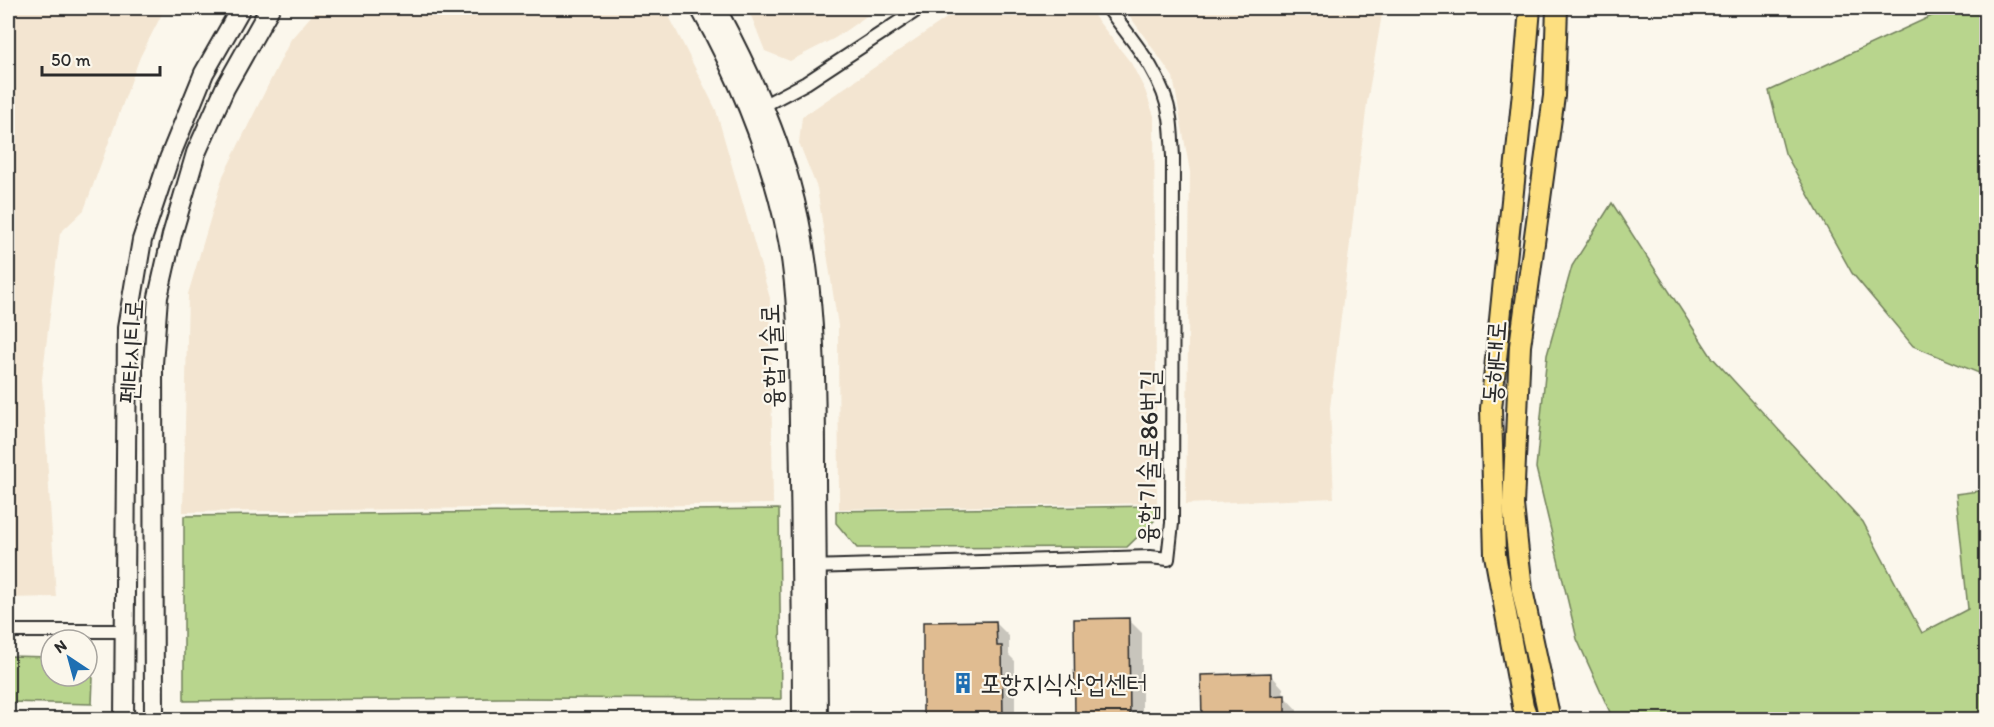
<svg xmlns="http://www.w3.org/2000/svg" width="1994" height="727" font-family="Itim,'Poor Story',sans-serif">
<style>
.built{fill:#f3e5d1}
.green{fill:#b8d58d;stroke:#72805c;stroke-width:1.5}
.shadow{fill:#0003}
.building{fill:#e0bc91;stroke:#2b2b2b;stroke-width:1.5}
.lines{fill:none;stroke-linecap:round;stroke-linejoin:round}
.street-casing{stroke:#2b2b2b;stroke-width:16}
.secondary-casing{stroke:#2b2b2b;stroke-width:22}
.primary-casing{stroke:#2b2b2b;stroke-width:24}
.street{stroke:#fbf7ec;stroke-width:12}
.secondary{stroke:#fbf7ec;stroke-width:18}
.primary{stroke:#fddf80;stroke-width:20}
.labels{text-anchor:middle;stroke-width:4.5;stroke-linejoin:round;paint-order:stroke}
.street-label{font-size:26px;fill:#2b2b2b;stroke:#fbf7ec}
.poi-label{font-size:26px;fill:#2b2b2b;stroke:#fbf7ec;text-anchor:start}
</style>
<rect width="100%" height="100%" fill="#fbf7ec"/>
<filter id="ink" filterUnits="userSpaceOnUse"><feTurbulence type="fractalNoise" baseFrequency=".0167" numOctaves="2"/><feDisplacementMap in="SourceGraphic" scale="12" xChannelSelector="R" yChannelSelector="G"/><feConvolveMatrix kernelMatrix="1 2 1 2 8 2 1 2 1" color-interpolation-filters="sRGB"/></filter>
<g filter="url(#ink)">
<!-- built -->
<g class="built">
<path d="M8,8h157l-25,49 -56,153 -24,23 -18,146 14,218 -48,1z"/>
<path d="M318,8h347l51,102 54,188 3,206 -590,8 5,-218 35,-118 68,-137z"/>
<path d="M745,8h-1h134l-43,30 -45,23 -25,-10 -13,-33z"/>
<path d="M961,8h127l43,55 14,27 9,26 3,387 -318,6 -1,-183 -21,-138 -18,-45 3,-26z"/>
<path d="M1124,8h259l-16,95 -37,305 4,90 -148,6 4,-332 -17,-95z"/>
</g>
<!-- green -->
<g class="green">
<path d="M1949,8h37v368l-73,-30 -61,-73 -67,-120 -16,-62z"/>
<path d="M1612,203l99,153 152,166 59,111 46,-24 -12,-115 30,-4v229h-373l-36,-80 -41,-171 11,-113 25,-89z"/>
<path d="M1156,506l-2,15 -27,26 -270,1 -21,-25v-12z"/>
<path d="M779,509l2,190 -279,-1 -318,3v-185z"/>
<path d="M8,656l43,1v19h36v-4l6,6 -1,26 -84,-2z"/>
</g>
<!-- shadow -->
<g class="shadow">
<path d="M1128,619l14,14v87h-65z"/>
<path d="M996,623l13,13v19l6,6v59h-91z"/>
<path d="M1270,674l13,14 1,8 13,14v10h-94z"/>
</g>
<!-- building -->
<g class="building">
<path d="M1129,618l1,102h-55l-1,-101z"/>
<path d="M996,621l1,25h5l1,74h-80v-98z"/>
<path d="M1271,673v23l14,-1v25h-83l-1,-45z"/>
</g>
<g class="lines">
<defs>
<g id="street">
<path d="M757,109l49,-26 114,-75"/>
<path d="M809,567l341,-10 18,2 4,-36 1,-367c-1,-12 -1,-25 -3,-38 -6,-42 -37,-77 -62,-110"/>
<path d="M8,631h116"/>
</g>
<g id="secondary">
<path d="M700,8c40,72 72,150 88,232 11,60 10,123 11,185 2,98 3,196 3,295"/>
<path d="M716,8c30,56 57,113 74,174 27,96 26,198 26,297 0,80 1,160 2,241"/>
<path d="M124,720l3,-392 15,-88 27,-81 35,-86 37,-65"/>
<path d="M154,720l-1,-356 5,-67 14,-62 24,-82 29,-65 45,-80"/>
</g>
<g id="primary">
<path d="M1528,720l-5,-14 -28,-151 -4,-146 32,-317 7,-84"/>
<path d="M1550,720l-28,-130 -9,-85 7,-159 34,-250 3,-88"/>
</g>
</defs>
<!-- street casing -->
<use href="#street" class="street-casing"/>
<!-- secondary casing -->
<use href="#secondary" class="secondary-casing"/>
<!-- primary casing -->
<use href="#primary" class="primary-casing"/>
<!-- street -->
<use href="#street" class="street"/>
<!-- secondary -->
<use href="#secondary" class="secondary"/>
<!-- primary -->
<use href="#primary" class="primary"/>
</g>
</g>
<!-- icons -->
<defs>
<symbol id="building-bare" viewBox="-9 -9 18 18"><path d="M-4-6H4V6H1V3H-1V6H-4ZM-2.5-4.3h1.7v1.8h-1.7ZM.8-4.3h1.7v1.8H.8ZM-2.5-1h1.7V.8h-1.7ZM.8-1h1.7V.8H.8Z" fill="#1f6fb2" stroke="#fbf7ec" stroke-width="2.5" paint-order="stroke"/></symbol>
</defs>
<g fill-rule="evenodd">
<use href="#building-bare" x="948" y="668" width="30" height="30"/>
</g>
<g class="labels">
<!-- street labels -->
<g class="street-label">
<text transform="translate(131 351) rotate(-87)" y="9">펜타시티로</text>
<text transform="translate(771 356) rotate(-92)" y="9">융합기술로</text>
<text transform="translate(1494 362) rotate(-86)" y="9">동해대로</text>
<text transform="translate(1148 457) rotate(-89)" y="9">융합기술로86번길</text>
</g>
<!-- poi labels -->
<g class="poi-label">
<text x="980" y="692">포항지식산업센터</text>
</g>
</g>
<!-- margin -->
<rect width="1994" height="727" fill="none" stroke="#fbf7ec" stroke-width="30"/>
<rect x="15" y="15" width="1964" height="697" fill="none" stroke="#2b2b2b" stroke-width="2" filter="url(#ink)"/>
<!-- north arrow -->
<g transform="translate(69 658) rotate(324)"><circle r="28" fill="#fbf7ec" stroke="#a8a59f" stroke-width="1.5"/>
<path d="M0-4.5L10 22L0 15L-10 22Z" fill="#1f6fb2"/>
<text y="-9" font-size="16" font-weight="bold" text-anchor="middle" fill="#2b2b2b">N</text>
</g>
<!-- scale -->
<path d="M42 66v9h118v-9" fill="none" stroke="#2b2b2b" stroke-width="3"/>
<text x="51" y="66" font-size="18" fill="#2b2b2b" stroke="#fbf7ec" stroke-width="4.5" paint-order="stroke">50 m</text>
</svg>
